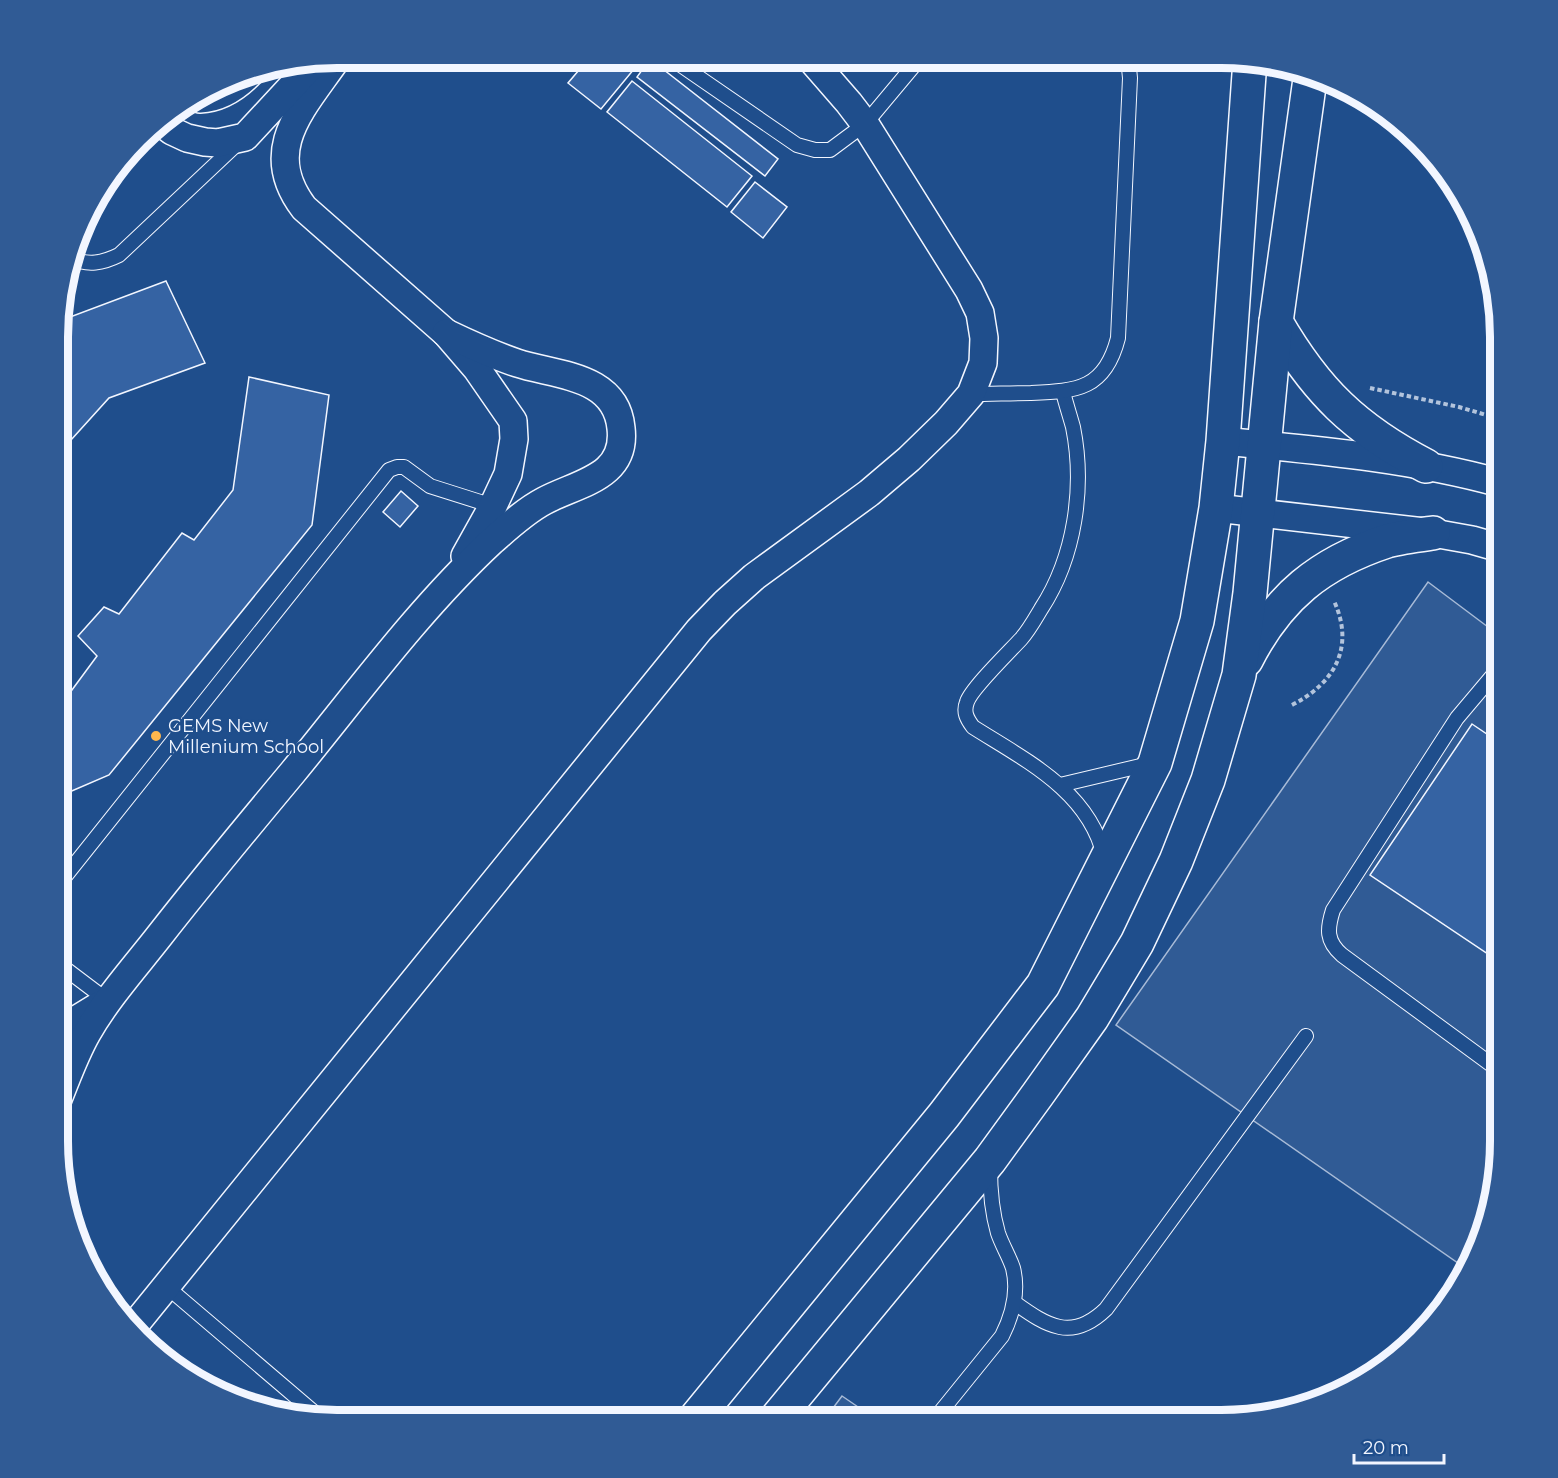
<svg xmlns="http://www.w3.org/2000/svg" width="1558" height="1478" font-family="Montserrat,sans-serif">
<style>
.built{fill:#305b95;stroke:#a8bbd7;stroke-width:1.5}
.building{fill:#3563a3;stroke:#f2f6ff;stroke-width:1.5}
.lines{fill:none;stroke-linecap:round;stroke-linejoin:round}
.lane-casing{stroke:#f2f6ff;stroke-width:16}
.street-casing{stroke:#f2f6ff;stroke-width:30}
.secondary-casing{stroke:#f2f6ff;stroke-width:36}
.path{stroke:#b3c4dc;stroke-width:4;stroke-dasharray:4.5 3;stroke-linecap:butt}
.lane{stroke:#1f4e8c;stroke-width:14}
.street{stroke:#1f4e8c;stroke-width:27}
.secondary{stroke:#1f4e8c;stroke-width:33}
.poi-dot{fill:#ffb74d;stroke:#1f4e8c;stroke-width:2}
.labels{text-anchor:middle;stroke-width:4.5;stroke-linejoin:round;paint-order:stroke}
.poi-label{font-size:18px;fill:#f2f6ff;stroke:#1f4e8c;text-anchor:start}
.rim{fill:none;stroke:#f2f6ff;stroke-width:8}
</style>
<rect width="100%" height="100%" fill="#1f4e8c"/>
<!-- built -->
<g class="built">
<path d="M1428,582l72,54v524l-28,106 -4,4 -352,-245z"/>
<path d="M842,1396l35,24h-53z"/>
</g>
<!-- building -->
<g class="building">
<path d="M590,57h54l-43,52 -33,-26z"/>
<path d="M650,59l128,100 -13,17 -128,-99z"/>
<path d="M632,81l120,95 -25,31 -120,-95z"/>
<path d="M755,182l32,25 -24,31 -32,-26z"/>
<path d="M166,281l39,82 -96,35 -48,53 1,-131z"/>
<path d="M249,377l80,18 -17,130 -203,250 -49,21v-96l6,-2 31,-42 -19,-20 26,-29 15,7 63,-81 12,7 39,-50z"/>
<path d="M401,491l17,15 -18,21 -17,-15z"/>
<path d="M1472,724l28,19v219l-130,-87z"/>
</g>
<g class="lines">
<defs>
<g id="lane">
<path d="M675,61l122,84 18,5h15l35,-26 56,-67"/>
<path d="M71,258c17,8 32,5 48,-3l119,-112"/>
<path d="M1063,392c3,12 7,24 10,35 12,60 2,130 -32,182 -6,10 -12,21 -20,30 -12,13 -50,50 -54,63 -4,10 0,17 6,25 52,33 116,64 131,129"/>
<path d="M971,394c20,0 40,-1 60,-1 47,-2 74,-4 87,-55l12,-260 -2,-20"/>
<path d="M1500,667l-43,51 -124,192c-6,19 -7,31 9,45l158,116"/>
<path d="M1060,785l93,-22"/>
<path d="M59,884l330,-414 8,-3h7l26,19 63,20"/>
<path d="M59,964l49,37"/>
<path d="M166,1286l157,134"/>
<path d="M1015,1303c32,23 57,39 91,6l200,-273"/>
<path d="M934,1420l68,-84c11,-22 17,-44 11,-68 -4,-12 -11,-23 -15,-35 -6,-21 -8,-43 -8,-65"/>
</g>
<g id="street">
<path d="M338,57c-34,50 -79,92 -34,151l142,125 31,36 36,52 1,18 -6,35 -15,32 -28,50"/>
<path d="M200,99c21,-1 38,-13 52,-28"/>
<path d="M160,122l12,9 15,7 18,4 13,1 27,-6 64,-69 18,-9"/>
<path d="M1223,441c93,9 187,17 277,42"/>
<path d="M1216,508l217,25 39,7 28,8"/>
<path d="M58,1031l44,-27"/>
<path d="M58,1099c9,-22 17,-45 29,-66 20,-35 48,-66 73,-98 43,-55 88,-109 133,-163 64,-78 125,-162 199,-231 16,-14 33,-30 52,-40 33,-18 83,-23 77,-73 -5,-53 -64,-52 -104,-65 -24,-8 -48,-19 -71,-30"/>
<path d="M133,1327l566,-697 26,-27 29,-26 115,-84 40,-34 37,-36 25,-29 12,-31 1,-25 -4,-25 -11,-23 -104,-166 -16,-21 -40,-46"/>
</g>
<g id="secondary">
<path d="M1276,322c40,69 79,107 150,144"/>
<path d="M1246,660c32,-63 74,-97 141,-119 14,-4 31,-6 46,-8"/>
<path d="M694,1420l250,-305 99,-130 112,-222 42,-142 19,-113 7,-67 27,-381"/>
<path d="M775,1420l215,-260 48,-66 54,-76 45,-75 39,-82 32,-81 31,-105 11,-82 26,-271 34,-243"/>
</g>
</defs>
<!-- lane casing -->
<use href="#lane" class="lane-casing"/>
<!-- street casing -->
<use href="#street" class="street-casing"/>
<!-- secondary casing -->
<use href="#secondary" class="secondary-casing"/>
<!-- path -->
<g class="path">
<path d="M1370,388l89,19 41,12"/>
<path d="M1292,705c43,-22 63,-58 42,-104"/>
</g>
<!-- lane -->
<use href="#lane" class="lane"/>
<!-- street -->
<use href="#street" class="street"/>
<!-- secondary -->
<use href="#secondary" class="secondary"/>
</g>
<!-- markers -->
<circle class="poi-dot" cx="156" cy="736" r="6"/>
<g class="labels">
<!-- poi labels -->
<g class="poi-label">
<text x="168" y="732">GEMS New<tspan x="168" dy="21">Millenium School</tspan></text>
</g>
</g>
<!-- crop -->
<path d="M0 0H1558V1478H0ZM337 68H1221A269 269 0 0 1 1490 337V1141A269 269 0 0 1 1221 1410H337A269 269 0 0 1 68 1141V337A269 269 0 0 1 337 68Z" fill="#305b95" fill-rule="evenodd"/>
<path class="rim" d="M337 68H1221A269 269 0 0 1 1490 337V1141A269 269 0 0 1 1221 1410H337A269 269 0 0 1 68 1141V337A269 269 0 0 1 337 68Z"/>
<!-- scale -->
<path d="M1354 1454v9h90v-9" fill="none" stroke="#f2f6ff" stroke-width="3"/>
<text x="1363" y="1454" font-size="18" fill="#f2f6ff" stroke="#1f4e8c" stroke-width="4.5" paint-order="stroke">20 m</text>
</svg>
